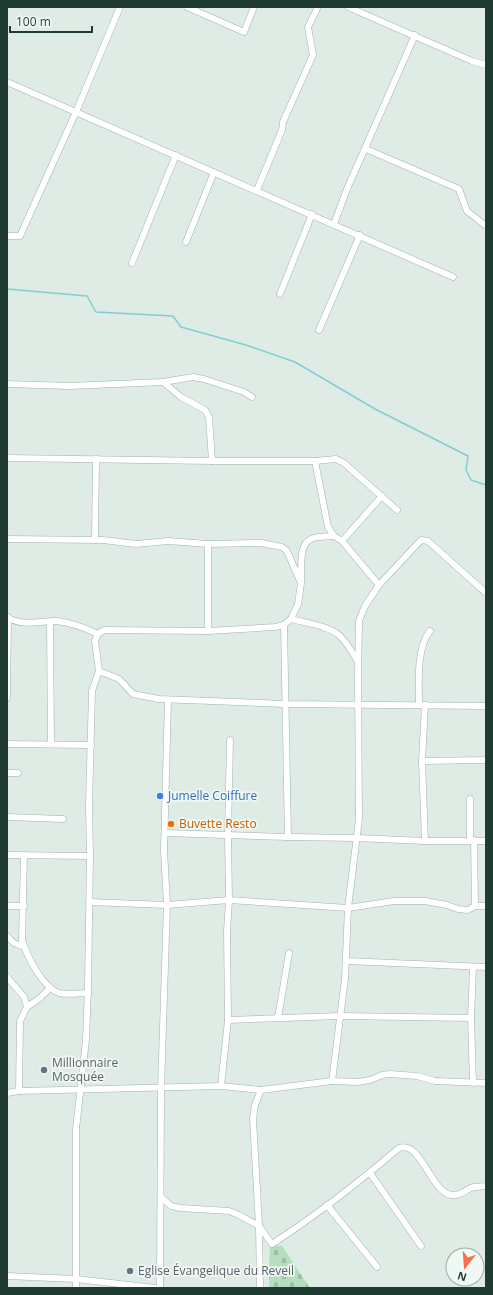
<svg xmlns="http://www.w3.org/2000/svg" width="493" height="1295" font-family="'Open Sans',sans-serif">
<style>
.cemetery{fill:url(#cemetery-stones)}
.lines{fill:none;stroke-linecap:round;stroke-linejoin:round}
.stream{stroke:#82cdd5;stroke-width:1.5}
.minor-casing{stroke:#a2b3ac;stroke-width:7}
.minor{stroke:#fff;stroke-width:6}
.shop-dot{fill:#3f7fe0;stroke:#eff8f3;stroke-width:1.5}
.food-dot{fill:#e8710a;stroke:#eff8f3;stroke-width:1.5}
.worship-dot{fill:#6b7280;stroke:#eff8f3;stroke-width:1.5}
.labels{text-anchor:middle;stroke-width:3.5;stroke-linejoin:round;paint-order:stroke}
.shop-label{font-size:12px;fill:#366cbe;stroke:#eff8f3;text-anchor:start}
.food-label{font-size:12px;fill:#c56008;stroke:#eff8f3;text-anchor:start}
.worship-label{font-size:12px;fill:#5b616d;stroke:#eff8f3;text-anchor:start}
</style>
<defs>
<pattern id="cemetery-stones" width="16" height="16" patternUnits="userSpaceOnUse"><rect width="16" height="16" fill="#b6debe"/><path d="M2 7V4a2 2 0 0 1 4 0v3zM10 15v-3a2 2 0 0 1 4 0v3z" fill="#9cbfa4"/></pattern>
</defs>
<rect width="100%" height="100%" fill="#dfebe5"/>
<!-- cemetery -->
<path class="cemetery" d="M270,1245l12,1 28,42h-41z"/>
<g class="lines">
<!-- stream -->
<path class="stream" d="M7,289l80,7 9,16 77,4 8,11 65,18 49,17 80,47 93,47 -2,14 5,10 15,5"/>
<defs>
<g id="minor">
<path d="M187,7l57,25 10,-25"/>
<path d="M348,7l124,54 14,4"/>
<path d="M7,82l446,195"/>
<path d="M366,149l93,40 8,22 19,15"/>
<path d="M257,190l25,-60 1,-8 30,-67 -5,-28 10,-20"/>
<path d="M334,224l13,-35 68,-154"/>
<path d="M7,236h13l56,-124 44,-105"/>
<path d="M186,242l28,-70"/>
<path d="M132,263l44,-108"/>
<path d="M280,294l32,-80"/>
<path d="M319,330l41,-95"/>
<path d="M163,382l18,15 24,13 4,7 3,44"/>
<path d="M7,384l63,2 93,-4 30,-5 11,2 40,13 8,5"/>
<path d="M7,458l205,3h103l21,-2 8,4 53,47"/>
<path d="M315,461l13,66 6,9 8,5 37,44"/>
<path d="M7,539l96,1 33,4 32,-3 40,3 53,-1 21,4 5,4 14,32 -3,21 -7,15 -7,6 -9,2 -67,4 -104,-1 -6,4 -3,7 4,30 20,8 14,15 26,5 126,5 201,2"/>
<path d="M95,540l1,-81"/>
<path d="M342,541l40,-45"/>
<path d="M208,544v87"/>
<path d="M301,581c1,-12 -3,-36 10,-42 6,-3 16,-2 23,-3"/>
<path d="M7,617c16,10 31,4 49,4 15,1 29,7 42,13"/>
<path d="M291,619c14,4 39,7 49,17 8,8 13,17 18,26"/>
<path d="M50,622l1,122"/>
<path d="M284,625l4,212"/>
<path d="M7,698l1,-81"/>
<path d="M419,705c0,-22 -3,-57 11,-74"/>
<path d="M7,744l84,1"/>
<path d="M422,761l64,-1"/>
<path d="M7,773h11"/>
<path d="M7,817l56,2"/>
<path d="M165,833l123,4 68,1 69,3h61"/>
<path d="M470,840v-41"/>
<path d="M474,840l1,66"/>
<path d="M425,841l-3,-80 3,-56"/>
<path d="M7,855l83,1"/>
<path d="M24,855l-2,85c5,16 20,47 37,53 10,2 19,0 29,0"/>
<path d="M89,902l78,3 62,-5 119,8 46,-7h31l22,4 11,4 10,1 7,-4h11"/>
<path d="M7,906h17"/>
<path d="M7,936l7,7 10,4"/>
<path d="M346,961l140,6"/>
<path d="M7,977l17,20 3,10"/>
<path d="M278,1018l11,-65"/>
<path d="M228,1020l112,-4 131,2"/>
<path d="M332,1081l26,1 12,-2 12,-5 8,-1 27,2 18,5 51,2"/>
<path d="M473,1083l-2,-65 2,-51"/>
<path d="M221,1086l7,-66 -1,-89 2,-31 -1,-65 2,-95"/>
<path d="M19,1091l1,-70 7,-14 13,-9 10,-10"/>
<path d="M7,1093l12,-2 202,-5 40,4 71,-9 13,-102 3,-71 11,-89 -1,-143 1,-55 6,-15 14,-21 42,-45 7,1 58,52"/>
<path d="M370,1173l51,73"/>
<path d="M161,1197l10,9 9,2 49,3 10,4 20,11 13,18c45,-29 87,-62 127,-96 22,-8 31,43 52,47 8,2 15,-6 23,-8 4,0 8,-1 12,-1"/>
<path d="M327,1205l50,62"/>
<path d="M7,1276l69,3 79,9"/>
<path d="M76,1288v-159l10,-89 2,-53 2,-131 -1,-51 3,-114 7,-20"/>
<path d="M160,1288l1,-200 6,-183 -3,-55 4,-150"/>
<path d="M260,1288l-1,-62 -6,-107 2,-14 6,-15"/>
</g>
</defs>
<!-- minor casing -->
<use href="#minor" class="minor-casing"/>
<!-- minor -->
<use href="#minor" class="minor"/>
</g>
<!-- markers -->
<circle class="shop-dot" cx="160" cy="796" r="4"/>
<circle class="food-dot" cx="171" cy="824" r="4"/>
<g class="worship-dot">
<circle cx="44" cy="1070" r="4"/>
<circle cx="130" cy="1271" r="4"/>
</g>
<g class="labels">
<!-- shop labels -->
<g class="shop-label">
<text x="168" y="800">Jumelle Coiffure</text>
</g>
<!-- food labels -->
<g class="food-label">
<text x="179" y="828">Buvette Resto</text>
</g>
<!-- worship labels -->
<g class="worship-label">
<text x="52" y="1067">Millionnaire<tspan x="52" dy="14">Mosquée</tspan></text>
<text x="138" y="1275">Eglise Évangelique du Reveil</text>
</g>
</g>
<!-- border -->
<rect width="493" height="1295" fill="none" stroke="#1f3c33" stroke-width="16"/>
<!-- north arrow -->
<g transform="translate(465 1267) rotate(197)"><circle r="19" fill="#eff8f3" stroke="#9cada6"/>
<path d="M0-3L7 15L0 10L-7 15Z" fill="#fb6e4c"/>
<text y="-6" font-size="11" font-weight="bold" text-anchor="middle" fill="#1f3c33">N</text>
</g>
<!-- scale -->
<path d="M10 26v6h82v-6" fill="none" stroke="#1f3c33" stroke-width="2"/>
<text x="16" y="26" font-size="12" fill="#1f3c33" stroke="#eff8f3" stroke-width="3" paint-order="stroke">100 m</text>
</svg>
